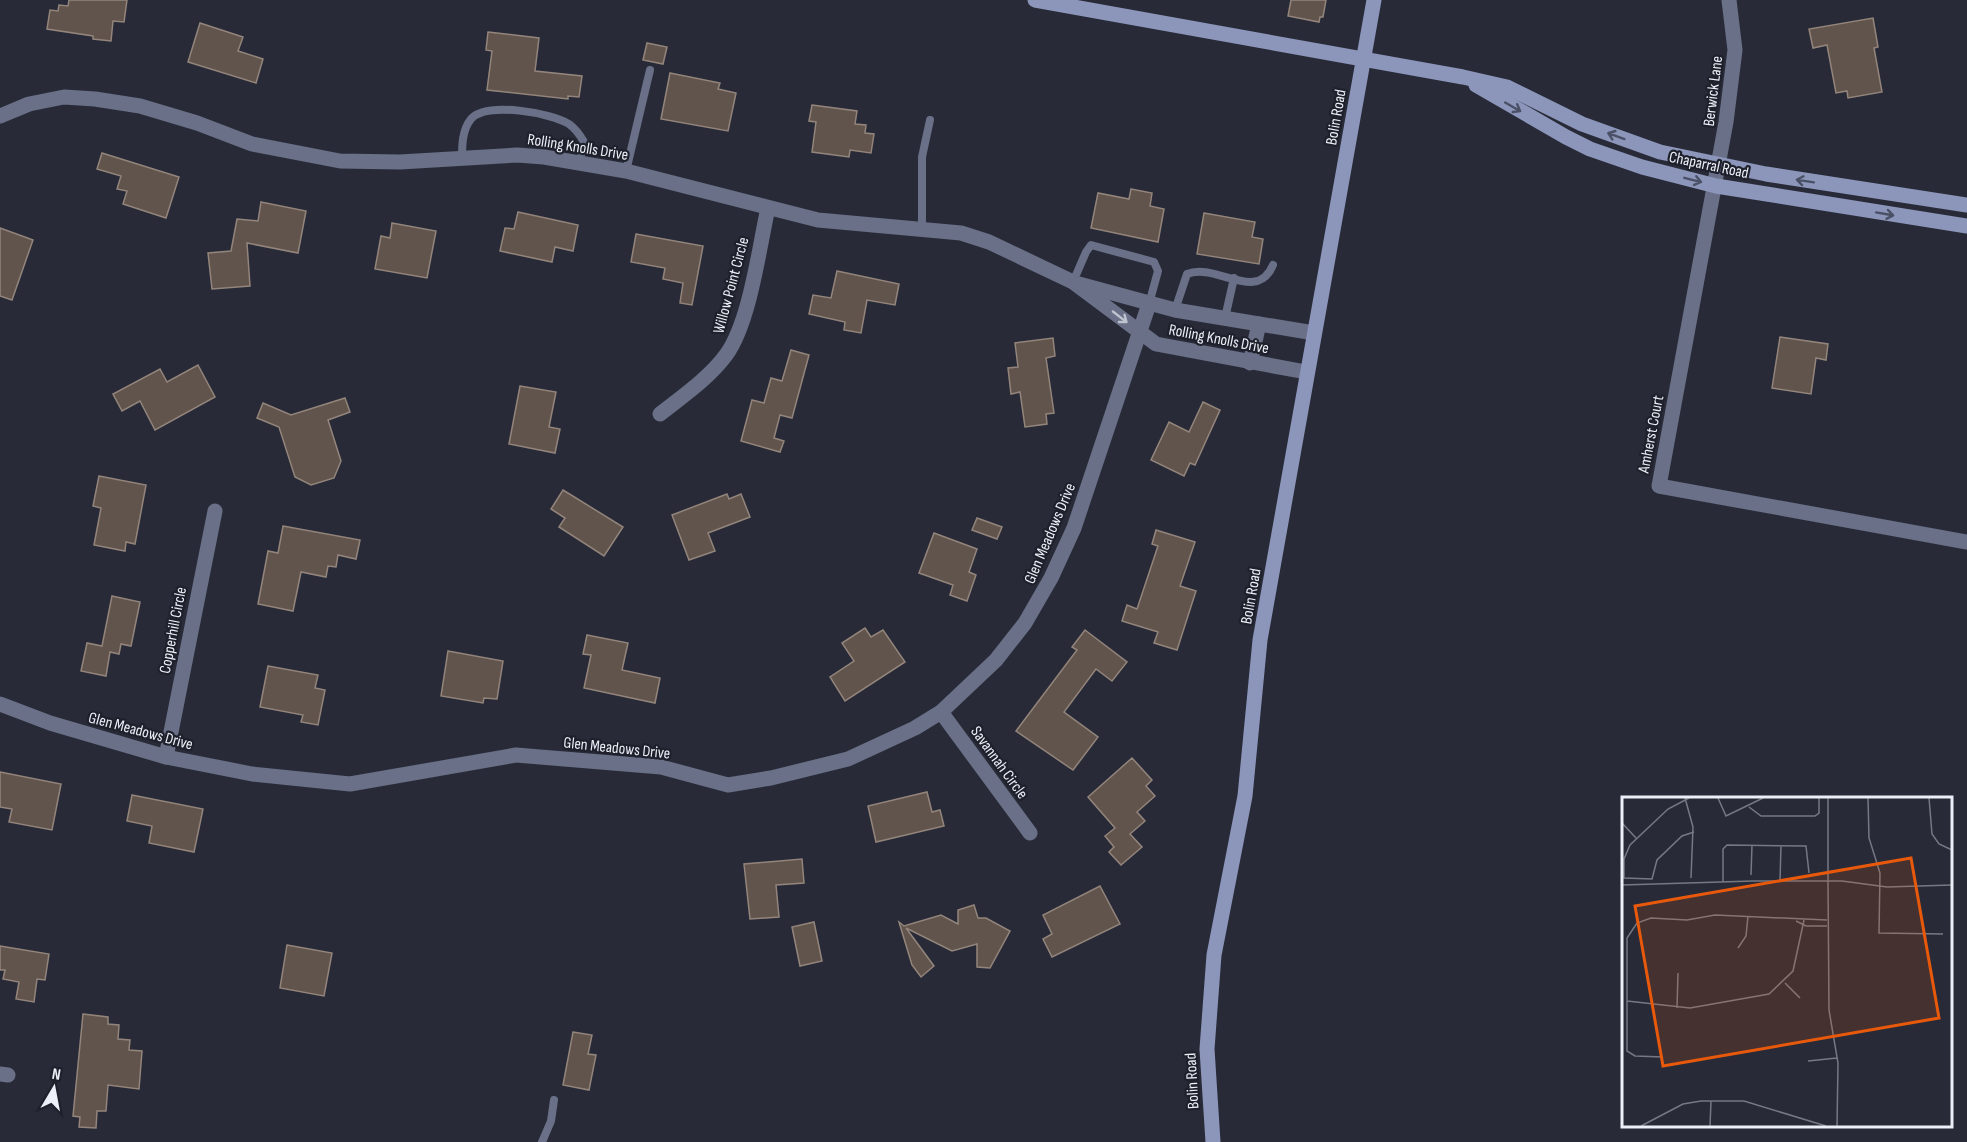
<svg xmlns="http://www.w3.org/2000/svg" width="1967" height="1142" font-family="'Sofia Sans Condensed',sans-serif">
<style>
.building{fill:#61544c;stroke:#93857c;stroke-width:1.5}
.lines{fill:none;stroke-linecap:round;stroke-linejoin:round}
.lane{stroke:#697087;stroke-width:8}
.street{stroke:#697087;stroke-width:15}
.secondary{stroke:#8c96bb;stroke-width:15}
.oneway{stroke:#4a5065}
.oneway2{stroke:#bec3d0}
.labels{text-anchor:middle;stroke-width:4.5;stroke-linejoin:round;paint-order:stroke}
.street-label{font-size:16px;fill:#eceff7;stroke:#1e212c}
.inset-road{fill:none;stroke:#767984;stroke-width:1.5}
.view{fill:#e8590c;fill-opacity:0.15;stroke:#e8590c;stroke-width:3}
.inset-edge{fill:none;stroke:#eceff7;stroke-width:3}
</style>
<rect width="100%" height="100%" fill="#282b37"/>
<!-- building -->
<g class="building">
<path d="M69,0h58l-3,22 -11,-1 -2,20 -18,-2v-3l-46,-7 3,-19 8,1 1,-6 9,1z"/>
<path d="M1291,0h35l-3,17h-3l-1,5 -31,-6z"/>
<path d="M1873,18l5,29 -4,1 8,44 -34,6 -1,-7 -11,2 -9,-48 -14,3 -4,-19z"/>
<path d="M200,23l43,14 -5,14 25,8 -7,24 -68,-21z"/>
<path d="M488,32l51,6 -4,33 47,5 -3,21 -11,-1v3l-81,-9 5,-39 -6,-1z"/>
<path d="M647,43l20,4 -4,17 -20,-4z"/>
<path d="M670,73l50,10 -2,6 18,4 -8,38 -67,-12z"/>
<path d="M812,105l45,6 -2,13 11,1 -1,8 9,1 -3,19 -21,-3 -1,7 -37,-5 4,-30 -7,-1z"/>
<path d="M102,153l77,24 -13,41 -43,-14 4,-13 -10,-2 4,-13 -24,-7z"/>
<path d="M1131,189l21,4 -2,13 14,3 -6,33 -67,-14 7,-35 31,6z"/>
<path d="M261,202l45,9 -8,42 -51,-10 3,43 -38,3 -4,-36 23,-2 6,-32 21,2z"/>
<path d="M518,212l60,13 -5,26 -18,-4 -3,15 -52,-11 5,-23 9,1z"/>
<path d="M1204,213l51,9 -3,15 11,2 -4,25 -62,-10z"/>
<path d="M392,223l44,8 -9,47 -52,-9 6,-33 9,2z"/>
<path d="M0,228l33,12 -21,60 -12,-4z"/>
<path d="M636,234l67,12 -11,59 -12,-2 3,-20 -20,-4 2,-11 -34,-6z"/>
<path d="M837,271l62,13 -4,21 -28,-5 -6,33 -17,-3 1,-8 -36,-8 4,-19 18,3z"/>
<path d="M1780,337l48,7 -2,16 -10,-2 -5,36 -39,-6z"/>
<path d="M1053,338l2,18 -9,2 8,55 -8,1 1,10 -22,3 -5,-35 -9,2 -3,-26 10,-1 -3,-24z"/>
<path d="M791,350l18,5 -17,63 -12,-3 -6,23 10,3 -4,11 -39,-11 11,-41 12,3 7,-25 11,3z"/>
<path d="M198,365l17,32 -60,33 -15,-29 -18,10 -9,-17 47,-25 7,13z"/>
<path d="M520,386l36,6 -7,35 11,2 -5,24 -46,-9z"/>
<path d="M345,398l5,14 -22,8 13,41 -7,17 -23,7 -16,-8 -16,-50 -22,-9 6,-15 28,12z"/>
<path d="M1203,402l17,8 -25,55 -5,-2 -6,13 -33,-16 18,-38 20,10z"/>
<path d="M99,476l47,9 -11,59 -9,-2 -1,9 -31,-6 7,-37 -8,-2z"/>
<path d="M563,490l60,37 -19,29 -45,-29 6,-9 -14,-9z"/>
<path d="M727,494l2,5 12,-5 9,23 -42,16 7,18 -26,9 -17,-45z"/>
<path d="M977,518l25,9 -5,12 -25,-9z"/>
<path d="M283,526l77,14 -4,19 -18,-4 -2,12 -8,-1 -2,11 -25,-5 -8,39 -35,-7 10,-53 10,2z"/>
<path d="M1156,530l39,12 -15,44 16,5 -19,59 -23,-7 4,-11 -36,-11 5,-16 10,4 21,-63 -6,-2z"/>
<path d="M934,533l43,16 -8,23 7,3 -9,26 -17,-6 3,-10 -34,-12z"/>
<path d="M112,596l28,6 -9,44 -10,-2 -2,10 -9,-2 -4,24 -25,-5 6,-28 15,3z"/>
<path d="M865,628l6,9 12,-7 22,32 -60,39 -15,-24 24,-16 -12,-18z"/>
<path d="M1085,630l42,32 -15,19 -16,-12 -32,43 34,25 -25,33 -57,-39 61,-81 -5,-3z"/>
<path d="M587,635l41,8 -6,27 38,8 -5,25 -71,-15 7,-33 -8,-1z"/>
<path d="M448,651l55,10 -6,38 -13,-1 -1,5 -42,-7z"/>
<path d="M268,666l50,9 -3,13 10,2 -7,35 -17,-3 2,-7 -43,-8z"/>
<path d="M1132,758l20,22 -6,6 9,10 -18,16 8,9 -15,13 12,13 -21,18 -12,-13 5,-5 -9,-11 10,-8 -27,-31z"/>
<path d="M0,772l61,12 -9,46 -43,-8 3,-13 -12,-2z"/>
<path d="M927,792l5,20 8,-2 4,16 -68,16 -8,-36z"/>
<path d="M132,795l71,14 -9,43 -45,-9 3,-17 -25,-5z"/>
<path d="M802,859l2,24 -28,2 3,32 -29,2 -6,-55z"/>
<path d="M1100,886l20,38 -68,33 -9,-18 9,-5 -9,-19z"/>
<path d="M974,905l4,13h8l24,13 -20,37 -13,-1v-23l-25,7 -46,-23 28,38 -13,11 -9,-12 -13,-43 5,4 37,-11 17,9v-14z"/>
<path d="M814,922l8,39 -22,5 -8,-39z"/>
<path d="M287,945l45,8 -8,43 -44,-8z"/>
<path d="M0,946l49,8 -4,26 -8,-1 -3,23 -18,-3 3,-17 -16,-3 2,-9h-5z"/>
<path d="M83,1014l25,3v7l11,1 -1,14 12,1 -1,10 13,1 -3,38 -31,-4 -2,26h-9l-1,17 -17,-1 1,-10 -7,-1z"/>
<path d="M573,1032l19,3 -4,19 8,1 -7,35 -26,-5z"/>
</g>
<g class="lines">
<!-- lane -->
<g class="lane">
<path d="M462,159c0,-13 0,-29 9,-40 15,-18 81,-6 98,5 7,5 11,11 15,18l-5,21"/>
<path d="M626,171l24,-101"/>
<path d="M922,228v-71l8,-37"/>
<path d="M1073,282l13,-30 5,-7 63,17 4,9 -9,33"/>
<path d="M1175,310l12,-36c29,-12 70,30 86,-9"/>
<path d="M1225,318l9,-40"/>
<path d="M542,1142l9,-21 3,-21"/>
</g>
<!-- street -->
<g class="street">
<path d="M1729,0l6,50 -9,72 -67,364 308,56"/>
<path d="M0,116l29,-12 35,-7 31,2 45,7 57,17 55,21 88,17 60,1 117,-7 27,2 82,14 192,49 143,13 28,9 84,40 83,62 150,28"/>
<path d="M1079,284l96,26 139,23"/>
<path d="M1250,363l9,-39"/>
<path d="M660,414c23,-18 49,-36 66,-59 24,-33 33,-107 42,-147"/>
<path d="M0,704l50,19 116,34 86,17 98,10 166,-29 145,12 67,18 43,-7 77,-19 67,-31 26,-16 55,-52 29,-37 26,-45 23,-50 75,-224"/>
<path d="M941,712l89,121"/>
<path d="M166,757l49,-246"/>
<path d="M0,1074l8,1"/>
</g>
<!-- secondary -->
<g class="secondary">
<path d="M1035,0l428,77 44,10 75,37 78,28 106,22 201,31"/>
<path d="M1476,85l90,52 24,12 52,18 74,19 251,40"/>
<path d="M1213,1142l-6,-93 7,-94 31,-159 15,-156 114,-640"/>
</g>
</g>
<!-- one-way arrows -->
<defs><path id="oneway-shaft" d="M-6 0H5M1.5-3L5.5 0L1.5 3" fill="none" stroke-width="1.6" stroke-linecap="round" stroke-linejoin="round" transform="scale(1.5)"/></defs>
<g class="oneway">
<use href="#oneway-shaft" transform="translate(1513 107) rotate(30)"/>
<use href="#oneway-shaft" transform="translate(1616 136) rotate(-160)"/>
<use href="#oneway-shaft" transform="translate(1693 180) rotate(14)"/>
<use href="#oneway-shaft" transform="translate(1805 181) rotate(-171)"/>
<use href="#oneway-shaft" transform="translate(1885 214) rotate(10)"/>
</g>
<use class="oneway2" href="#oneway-shaft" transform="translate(1120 317) rotate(38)"/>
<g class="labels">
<!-- street labels -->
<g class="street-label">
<text transform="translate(1712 91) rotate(-83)" y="6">Berwick Lane</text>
<text transform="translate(1335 117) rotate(-80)" y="6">Bolin Road</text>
<text transform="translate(578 146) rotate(9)" y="6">Rolling Knolls Drive</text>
<text transform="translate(1709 164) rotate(12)" y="6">Chaparral Road</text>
<text transform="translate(730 285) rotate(-75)" y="6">Willow Point Circle</text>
<text transform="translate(1219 338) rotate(11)" y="6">Rolling Knolls Drive</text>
<text transform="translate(1650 434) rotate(-79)" y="6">Amherst Court</text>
<text transform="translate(1049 533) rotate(-67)" y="6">Glen Meadows Drive</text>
<text transform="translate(1250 596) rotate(-80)" y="6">Bolin Road</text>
<text transform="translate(172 630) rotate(-79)" y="6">Copperhill Circle</text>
<text transform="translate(141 730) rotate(15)" y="6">Glen Meadows Drive</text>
<text transform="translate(617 747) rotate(6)" y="6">Glen Meadows Drive</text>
<text transform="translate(1000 762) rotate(54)" y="6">Savannah Circle</text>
<text transform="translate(1191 1081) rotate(-93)" y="6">Bolin Road</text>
</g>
</g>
<!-- overview -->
<g transform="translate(1622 797)">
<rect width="330" height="330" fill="#282b37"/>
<path class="inset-road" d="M63,1l8,29 -2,51M67,1l-21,11 -38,36 -6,14v19l28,1 5,-19 25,-24 12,-4M96,1l8,18 37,-18M206,1v83M246,1l1,40 11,35 -1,60 64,1M307,1l3,36 7,10 13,6M127,10l12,9h54l4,-3v-15M0,26l14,15M129,78l1,-30M158,84l1,-36M206,84l1,129 9,53 -1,63M101,85v-33l4,-4 79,1 3,27M0,88l131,-4h89l45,6 65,-2M174,124l10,5h21M116,151l8,-12 2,-20M163,186l15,15M5,204l63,7 79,-14 24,-23 11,-51M55,211l1,-35M41,260l-28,-1 -8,-5v-113l10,-15 14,-5 36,2 28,-5 112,5M186,264l29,-3M19,329l42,-22 18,-3h43l82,25M88,329l1,-25"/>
<path class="view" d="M289,61l28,160 -276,48 -28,-160z"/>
<rect width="330" height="330" class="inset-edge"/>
</g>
<!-- north arrow -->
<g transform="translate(54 1088) rotate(10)" stroke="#1e212c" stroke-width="4.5" paint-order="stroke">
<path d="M0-4.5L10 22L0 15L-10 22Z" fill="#eceff7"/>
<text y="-9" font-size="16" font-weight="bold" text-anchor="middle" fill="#eceff7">N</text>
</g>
</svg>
